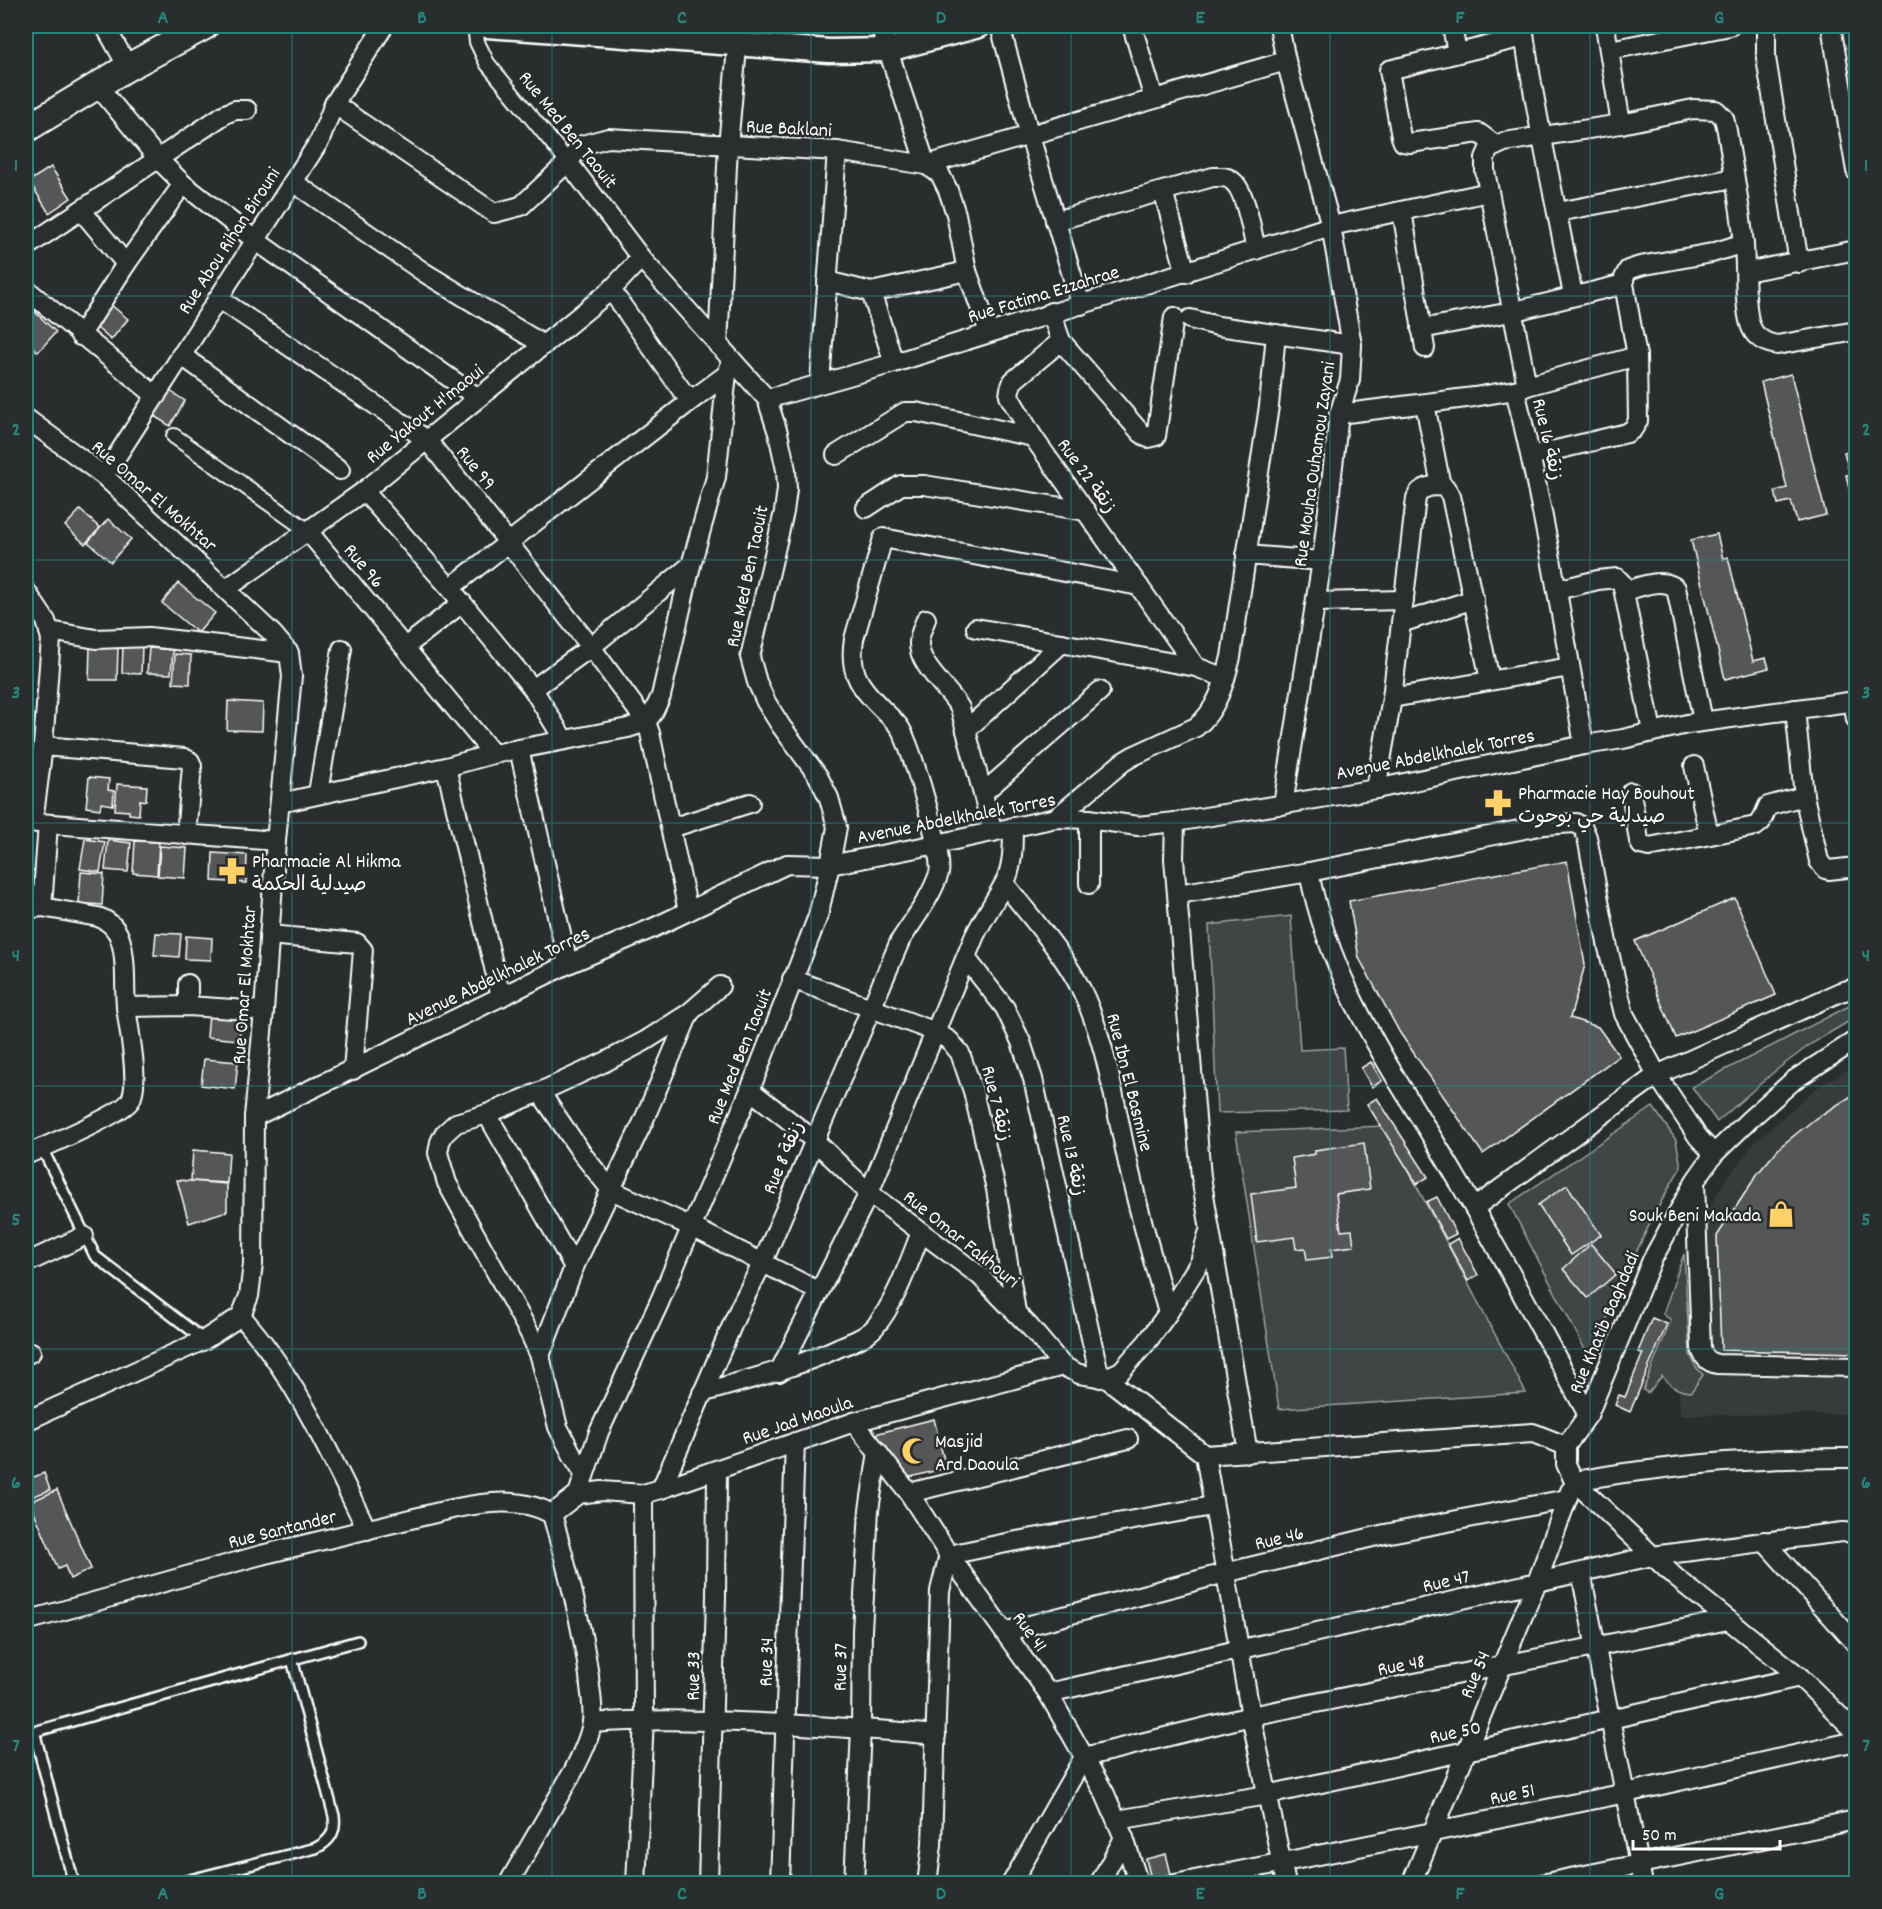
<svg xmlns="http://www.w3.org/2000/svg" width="1882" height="1909" font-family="Dekko,'Playpen Sans Arabic',sans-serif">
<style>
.built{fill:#373a3b}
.green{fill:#414445;stroke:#a0a2a2;stroke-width:1.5}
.building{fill:#555758;stroke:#fff;stroke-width:1.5}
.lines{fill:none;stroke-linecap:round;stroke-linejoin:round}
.service-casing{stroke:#fff;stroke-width:14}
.pedestrian-casing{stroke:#fff;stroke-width:18}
.minor-casing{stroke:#fff;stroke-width:22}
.tertiary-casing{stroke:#fff;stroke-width:27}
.secondary-casing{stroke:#fff;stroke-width:30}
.service{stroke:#2a2d2e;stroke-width:9}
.pedestrian{stroke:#2a2d2e;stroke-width:14}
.minor{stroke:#2a2d2e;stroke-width:18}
.tertiary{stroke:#2a2d2e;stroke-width:22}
.secondary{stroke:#2a2d2e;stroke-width:26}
.grid{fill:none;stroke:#27847c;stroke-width:1.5;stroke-opacity:0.55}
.labels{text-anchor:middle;stroke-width:5;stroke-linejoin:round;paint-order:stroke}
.street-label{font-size:20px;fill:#fff;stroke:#2a2d2e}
.poi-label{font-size:20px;fill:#fff;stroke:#2a2d2e;text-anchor:start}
.neatline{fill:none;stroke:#27847c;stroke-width:2}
.grid-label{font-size:20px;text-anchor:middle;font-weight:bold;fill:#27847c}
</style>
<rect width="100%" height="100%" fill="#2a2d2e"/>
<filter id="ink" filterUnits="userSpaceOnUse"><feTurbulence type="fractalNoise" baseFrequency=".0167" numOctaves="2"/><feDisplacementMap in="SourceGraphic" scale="12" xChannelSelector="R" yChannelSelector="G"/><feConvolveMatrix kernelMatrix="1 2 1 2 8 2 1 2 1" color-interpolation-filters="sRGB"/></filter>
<g filter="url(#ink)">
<!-- built -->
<path class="built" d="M1856,1064v350l-176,1 -6,-143 11,-23 41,-70 29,-37 60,-53z"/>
<!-- green -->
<g class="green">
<path d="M1291,916l9,134 43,-2 4,62 -130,3 -8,-188z"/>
<path d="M1855,1003l1,14 -45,27 -36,27 -58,51 -25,-35z"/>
<path d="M1653,1107l23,33 5,27c-37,60 -63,127 -91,192l-81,-155z"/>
<path d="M1385,1126l141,267 -247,16 -43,-277z"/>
<path d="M1684,1254l6,100 6,13 7,8 -12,17c-15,-1 -20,-6 -29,-16l-14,17 -5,-3 28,-70 -8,-6z"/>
</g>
<!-- building -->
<g class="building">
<path d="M51,167l20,31 -22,15 -20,-32z"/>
<path d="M110,304l18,15 -17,21 -19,-16z"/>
<path d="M34,311l22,21 -18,20 -12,-12v-20z"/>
<path d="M1791,374l35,141 -29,7 -6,-21 -13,3 -3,-13 12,-3 -26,-106z"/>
<path d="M170,391l15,10 -15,25 -16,-10z"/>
<path d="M1856,449v68l-10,-42h4l-6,-23z"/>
<path d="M80,510l20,18 -15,16 -20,-18z"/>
<path d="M108,519l23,20 -20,23 -23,-20z"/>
<path d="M1717,534l6,25 5,-2 25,104 13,-3 3,10 -44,11 -34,-139z"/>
<path d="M178,583l37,30 -17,20 -36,-30z"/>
<path d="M90,645l28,1 -1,34h-28z"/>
<path d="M123,645l19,1 -1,28 -19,-1z"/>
<path d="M149,648l24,2 -2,24 -24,-1z"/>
<path d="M175,654l16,1 -1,29 -17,-1z"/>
<path d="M228,701l35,2 -1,28 -35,-1z"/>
<path d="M89,777l20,2 -1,11 6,1 -1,14 -12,-2 -1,6 -14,-2z"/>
<path d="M117,784l30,2 -1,15 -6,-1 -1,15 -10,-1v-3l-14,-1z"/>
<path d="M85,839l20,3 -5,30 -20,-3z"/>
<path d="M108,840l23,3 -3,29 -23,-2z"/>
<path d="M135,841l24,1 -2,33 -24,-2z"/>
<path d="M160,846l27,2 -2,30 -27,-2z"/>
<path d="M213,853l34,2 -1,28 -34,-2z"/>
<path d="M1567,861l18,104 -15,53 28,9 21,29 -136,98 -83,-121 -41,-75 -10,-57z"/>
<path d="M26,870h10l-2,25 -8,-1z"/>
<path d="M81,872l23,2 -2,31 -23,-2z"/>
<path d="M1735,898l41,97 -100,43 -41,-97z"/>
<path d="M156,933l25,1 -2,23 -25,-2z"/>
<path d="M186,936l26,2 -1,22 -26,-1z"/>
<path d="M209,1013l33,4 -3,23 -32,-3z"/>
<path d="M204,1059l34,3 -3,27 -34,-4z"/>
<path d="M1371,1062l11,19 -10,6 -11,-19z"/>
<path d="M1856,1093v260l-135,-3 -4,-114 41,-63 23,-27 35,-28z"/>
<path d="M1377,1098l51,79 -11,7 -50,-80z"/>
<path d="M1364,1143l6,46 -34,5 5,37 11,-1 2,16 -23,3 1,8 -25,3 -2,-12 -9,1 -2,-12 -37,5 -6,-48 45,-6 -4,-30 23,-4v-4z"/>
<path d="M193,1150l36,3 -2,30 -36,-2z"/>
<path d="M177,1180l50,4v27l-38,12z"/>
<path d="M1567,1185l34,50 -30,20 -33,-50z"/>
<path d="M1437,1197l19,37 -10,5 -20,-37z"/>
<path d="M1458,1238l20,37 -10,6 -20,-37z"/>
<path d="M1591,1244l25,30 -28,24 -25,-29z"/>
<path d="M1652,1318l15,6 -37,88 -15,-7 4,-10 6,2 18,-44 -5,-1z"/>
<path d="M934,1419l12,49 -39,10 -32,-44z"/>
<path d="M44,1473l6,17 -24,9v-19z"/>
<path d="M57,1490l34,79 -21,10 -5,-13 -7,3 -28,-67z"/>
<path d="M1166,1854l5,20 -20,5 -5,-20z"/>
</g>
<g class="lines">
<defs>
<g id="service">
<path d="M42,1148l53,108 109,84"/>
<path d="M34,1731l40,153"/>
<path d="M26,1734l332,-93"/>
<path d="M174,1884l142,-36c14,-7 20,-16 18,-32l-42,-157"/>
</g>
<g id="pedestrian">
<path d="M475,26l2,16 10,21 81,99"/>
<path d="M174,436l133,94"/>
</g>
<g id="minor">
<path d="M105,26l23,41"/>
<path d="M880,26l46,139 14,9 8,16 8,24 11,57 22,61"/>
<path d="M1000,26l29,107 52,172"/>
<path d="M1132,26l22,73"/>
<path d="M1279,26l7,35 45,165 21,119 -2,35 -11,34 -17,147 -39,244"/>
<path d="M1452,26l5,27"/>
<path d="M1523,26c12,91 34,180 50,270"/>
<path d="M1605,26l16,98"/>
<path d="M1766,26v32l33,205"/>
<path d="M1831,26l25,145"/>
<path d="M1610,50l120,-24"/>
<path d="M97,85l61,74 25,25 72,56 223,158"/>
<path d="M334,104l160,109 27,-7 47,-44 14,-17 26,-7 229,13 89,14 360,-104"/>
<path d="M1495,145l-16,-12 -69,10 -7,-1 -2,-5 -12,-67 135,-33"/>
<path d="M568,162l73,96 126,141 11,34 8,37 1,19 -3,23 -34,145 7,25 9,20 15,24 37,50 11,22 8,29 -7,38 -12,51 -68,174 -91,213 -60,129 -21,62"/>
<path d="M293,182l132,91 117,71"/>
<path d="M1163,191l23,82"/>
<path d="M81,210l45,54"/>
<path d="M1402,211l23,137"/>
<path d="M1558,212l176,-34"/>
<path d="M1055,221l158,-44c7,0 13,-1 18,3 15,9 21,53 25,70"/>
<path d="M26,247l199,-133 10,-4h12"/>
<path d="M1746,272l110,-22"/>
<path d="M827,281l44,11 23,71"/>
<path d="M26,289l130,107"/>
<path d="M611,290l72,102 8,5 6,-1 30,-22"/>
<path d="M871,292l96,-21"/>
<path d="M218,298l209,142 164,207 55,75 4,11 38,178"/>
<path d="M1051,312l10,29 -48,40 -3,8 -1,7 24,41 163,230"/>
<path d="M1190,319l28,7 134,19"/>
<path d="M1421,329l90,-17 113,-28"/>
<path d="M80,336l46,-72 57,-80"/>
<path d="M1061,341l80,92 7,5 8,-2 18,-119"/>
<path d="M718,345l10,-199 11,-120"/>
<path d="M181,355l159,115"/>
<path d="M820,383l17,-232"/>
<path d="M1527,386l110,-30"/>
<path d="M767,399l127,-36 437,-137 158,-34"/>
<path d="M1425,404l16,82"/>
<path d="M1339,414l135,-17 41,-7"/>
<path d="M26,418l78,58 169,158 16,19 3,23 -16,165 -12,170 -10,106 -1,147 -4,32 -8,20 -37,24 -178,81"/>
<path d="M836,455l69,-43h11l117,25"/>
<path d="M1531,456l96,-23 6,-4 5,-8 -1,-65 -13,-72v-6l4,-8 12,-4 72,-13 32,-10"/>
<path d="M104,476l216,-336 14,-36 50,-78"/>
<path d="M364,491l86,97 83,101 31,51"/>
<path d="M866,508l35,-23h23l162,26"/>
<path d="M307,530l186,224"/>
<path d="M1246,555l76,6"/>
<path d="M450,588l247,-192"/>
<path d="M226,589l138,-98 247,-201 30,-32"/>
<path d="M1557,590l41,-10 19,-2 5,5 30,148"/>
<path d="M26,591l20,30 5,18 -8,107 -10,76"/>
<path d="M1625,591c15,-4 37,-14 51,-3l27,133"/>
<path d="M1316,602l88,-2"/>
<path d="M926,619c-3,8 -7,16 -7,24 -1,22 30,46 41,65l33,124"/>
<path d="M1401,623l73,-24"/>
<path d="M976,628l220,39 29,11"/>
<path d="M50,631l46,8 53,-2 140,16"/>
<path d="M405,647l57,-44"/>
<path d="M533,689l58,-42 100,-82"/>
<path d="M1392,698l178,-31"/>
<path d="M1853,701l3,18"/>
<path d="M1795,709l9,87 15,65 6,8 4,1 27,-3"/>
<path d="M646,722l7,-9 8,-17 30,-131 25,-88 11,-103 5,-14"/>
<path d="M966,730l96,-87"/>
<path d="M1584,745c-21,-119 -40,-238 -69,-355l12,-4 -42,-215v-13l4,-9 15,-7 117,-18 72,-15 23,1 8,8 3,13c6,38 14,77 17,115 2,21 0,60 6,78 4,14 15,19 27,21l79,-14"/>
<path d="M43,746l141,12 6,3 2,5 -6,69"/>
<path d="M519,749l49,215"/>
<path d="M1694,766l15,69"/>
<path d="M446,767l55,230"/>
<path d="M1376,789l16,-91 24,-200c4,-12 17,-13 29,-11l6,9 39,184"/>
<path d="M1631,792l8,49 2,4 8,2 107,-21 5,-4 7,-16 36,-10"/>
<path d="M318,793l24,-144"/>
<path d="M983,793l117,-102"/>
<path d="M280,803l166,-36 47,-13 135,-26 18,-6"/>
<path d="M1056,818l67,-56 10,-6 63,-29c21,-16 29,-46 35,-70l38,-251 7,-72"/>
<path d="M26,822l250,19"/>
<path d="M1175,822l-1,37 27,318 47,276"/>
<path d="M671,828l79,-25"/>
<path d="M1309,872c22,116 89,206 147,305 46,78 88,159 132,238"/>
<path d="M1005,884c26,34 58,68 77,107 24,51 32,109 44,163 11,54 27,106 42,159"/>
<path d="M1089,884v-65"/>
<path d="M1178,894l131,-22 235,-47 32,-2 7,5 4,9 21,111 16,66 33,61 41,62 16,17"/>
<path d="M42,907l6,-83"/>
<path d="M26,909l16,-2 56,10c12,4 20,13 23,25 6,20 3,43 5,64 2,21 15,78 4,95 -8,13 -86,46 -104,54"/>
<path d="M269,935l88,8 6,7 -10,120"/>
<path d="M966,958l39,50 16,34 12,37 67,299"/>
<path d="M792,979l144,53 14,9 10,12 13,38 23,98 20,123"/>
<path d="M188,1006v-22"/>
<path d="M126,1007l62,-1 76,5"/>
<path d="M1856,1040l-62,40 -45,40 -35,34 -19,27 -43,79 -64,155 -22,31v18l8,17 101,96 125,100 56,55"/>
<path d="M750,1090l64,50 55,53 111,83 49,50 34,40 16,8 27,4 99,77"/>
<path d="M540,1092l43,63 28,35 81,37 126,64"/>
<path d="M487,1114l87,153"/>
<path d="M254,1117l314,-153 85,-36 134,-64 43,1 107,-21 119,-26 33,1 49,7 37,-4 201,-33 208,-44 39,-6 64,-15 169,-23"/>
<path d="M1695,1183l6,165c2,9 7,14 16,16l139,3"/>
<path d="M1474,1208l183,-133 183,-83 16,-4"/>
<path d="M26,1263l58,-27"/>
<path d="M241,1316c55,61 90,140 126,214"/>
<path d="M26,1355l5,-3"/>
<path d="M540,1356l34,-89 69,-145 46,-108"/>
<path d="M779,1372l90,-179 106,-258c9,-18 20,-34 29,-51 9,-16 9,-38 9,-57"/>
<path d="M1106,1378l15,-7 26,-29 21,-29 32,-51 8,-28"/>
<path d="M702,1393c47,-14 94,-25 138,-46 13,-5 26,-10 35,-20 20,-23 35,-67 46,-95"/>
<path d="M854,1422l55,71 40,62 99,138 57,101 19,44 15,46"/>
<path d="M1205,1455l46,261 35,168"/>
<path d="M1205,1455l328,-22 33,13"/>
<path d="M584,1473l-11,-17 -15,-29 -18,-71 -10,-22 -83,-151 -9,-30 2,-11 4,-8 12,-11 31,-9 53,-22 65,-30 40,-21 44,-28 31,-27"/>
<path d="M1574,1481c93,-16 188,-24 282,-23"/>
<path d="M661,1489l79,-182 22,-43 138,-323c14,-22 31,-43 39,-68 5,-18 -28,-127 -39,-145 -4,-6 -11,-12 -16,-17 -23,-23 -36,-37 -30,-72l29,-101 256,48"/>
<path d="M909,1493l219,-54"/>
<path d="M552,1514l26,-20 24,-3 41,3 18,-5 193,-67 209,-56"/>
<path d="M1764,1541l92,103"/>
<path d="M1581,1573l62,311"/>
<path d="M26,1621l235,-66 191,-46c33,-7 69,-12 100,5"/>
<path d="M1004,1632l221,-59 160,-39 182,-35"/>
<path d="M1048,1693l604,-137 190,-24 14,1"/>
<path d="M592,1723c66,-5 127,-2 193,1 51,3 101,6 151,11"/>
<path d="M1117,1820l150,-25 533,-118"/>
<path d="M508,1884l66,-114c7,-15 16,-31 18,-48 2,-14 -2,-31 -3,-46 -8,-56 -22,-108 -37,-162"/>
<path d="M636,1884l8,-165 -1,-225"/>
<path d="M708,1884l8,-287 1,-127"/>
<path d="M780,1884l15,-442"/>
<path d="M854,1884l7,-156 1,-98 7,-120 9,-58"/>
<path d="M927,1884l5,-39 8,-254 9,-36 62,-13 201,-36"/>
<path d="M1011,1884l73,-127 167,-41 477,-96"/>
<path d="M1099,1884l25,-46"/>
<path d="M1175,1884l451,-91 230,-52"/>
<path d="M1411,1884l126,-302 33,-91"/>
<path d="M1541,1884l315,-64"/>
</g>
<path id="tertiary" d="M487,26l342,25 59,-1 91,-24"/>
<path id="secondary" d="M26,129l102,-62 77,-41"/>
</defs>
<!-- service casing -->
<use href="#service" class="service-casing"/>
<!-- pedestrian casing -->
<use href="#pedestrian" class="pedestrian-casing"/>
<!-- minor casing -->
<use href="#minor" class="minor-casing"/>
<!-- tertiary casing -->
<use href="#tertiary" class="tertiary-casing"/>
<!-- secondary casing -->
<use href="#secondary" class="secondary-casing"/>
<!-- service -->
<use href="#service" class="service"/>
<!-- pedestrian -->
<use href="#pedestrian" class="pedestrian"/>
<!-- minor -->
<use href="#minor" class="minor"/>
<!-- tertiary -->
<use href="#tertiary" class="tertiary"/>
<!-- secondary -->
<use href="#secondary" class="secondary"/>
</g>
</g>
<!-- grid -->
<path class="grid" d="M292,26v1858M552,26v1858M811,26v1858M1071,26v1858M1330,26v1858M1590,26v1858M26,296h1830M26,560h1830M26,823h1830M26,1086h1830M26,1349h1830M26,1613h1830"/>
<!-- icons -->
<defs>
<symbol id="pharmacy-bare" viewBox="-9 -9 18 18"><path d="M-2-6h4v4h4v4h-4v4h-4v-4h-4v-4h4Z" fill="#ffd166" stroke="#2a2d2e" stroke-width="2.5" paint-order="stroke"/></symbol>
<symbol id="shop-bare" viewBox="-9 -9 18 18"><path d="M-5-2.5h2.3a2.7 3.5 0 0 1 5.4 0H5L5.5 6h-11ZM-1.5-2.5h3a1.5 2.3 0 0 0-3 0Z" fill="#ffd166" stroke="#2a2d2e" stroke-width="2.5" paint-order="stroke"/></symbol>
<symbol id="mosque-bare" viewBox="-9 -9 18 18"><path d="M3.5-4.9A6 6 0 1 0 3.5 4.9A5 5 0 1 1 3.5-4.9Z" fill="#ffd166" stroke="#2a2d2e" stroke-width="2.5" paint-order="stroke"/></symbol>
</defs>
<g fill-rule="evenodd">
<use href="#pharmacy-bare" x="1479" y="784" width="38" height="38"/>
<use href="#pharmacy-bare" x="213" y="852" width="38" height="38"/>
<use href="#shop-bare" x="1762" y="1195" width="38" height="38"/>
<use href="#mosque-bare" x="896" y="1432" width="38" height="38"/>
</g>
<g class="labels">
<!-- street labels -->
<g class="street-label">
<text transform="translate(789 127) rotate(3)" y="7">Rue Baklani</text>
<text transform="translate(569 129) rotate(51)" y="7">Rue Med Ben Taouit</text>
<text transform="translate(228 240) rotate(-57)" y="7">Rue Abou Rihan Birouni</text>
<text transform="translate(1043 293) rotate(-17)" y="7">Rue Fatima Ezzahrae</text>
<text transform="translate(424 413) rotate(-39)" y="7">Rue Yakout H'maoui</text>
<text transform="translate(1549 439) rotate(77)" y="7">Rue 16 زنقة</text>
<text transform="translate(1313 464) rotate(-82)" y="7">Rue Mouha Ouhamou Zayani</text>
<text transform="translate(477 467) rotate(51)" y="7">Rue 99</text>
<text transform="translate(1088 475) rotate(54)" y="7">Rue 22 زنقة</text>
<text transform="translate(155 495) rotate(41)" y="7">Rue Omar El Mokhtar</text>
<text transform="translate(365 565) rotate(50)" y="7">Rue 96</text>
<text transform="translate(746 576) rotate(-78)" y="7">Rue Med Ben Taouit</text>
<text transform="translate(1435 753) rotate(-11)" y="7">Avenue Abdelkhalek Torres</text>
<text transform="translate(956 817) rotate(-11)" y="7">Avenue Abdelkhalek Torres</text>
<text transform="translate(497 975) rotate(-26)" y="7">Avenue Abdelkhalek Torres</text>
<text transform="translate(243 985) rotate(-86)" y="7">Rue Omar El Mokhtar</text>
<text transform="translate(738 1056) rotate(-68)" y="7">Rue Med Ben Taouit</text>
<text transform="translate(1131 1082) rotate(76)" y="7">Rue Ibn El Basmine</text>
<text transform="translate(998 1103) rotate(76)" y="7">Rue 7 زنقة</text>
<text transform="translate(1073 1155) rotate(78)" y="7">Rue 13 زنقة</text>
<text transform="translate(782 1157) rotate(-67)" y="7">Rue 8 زنقة</text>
<text transform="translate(962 1238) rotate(39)" y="7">Rue Omar Fakhouri</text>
<text transform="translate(1603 1322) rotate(-67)" y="7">Rue Khatib Baghdadi</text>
<text transform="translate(797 1419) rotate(-19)" y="7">Rue Jad Maoula</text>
<text transform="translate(282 1528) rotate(-14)" y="7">Rue Santander</text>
<text transform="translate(1279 1537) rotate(-14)" y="7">Rue 46</text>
<text transform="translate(1446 1580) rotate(-13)" y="7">Rue 47</text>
<text transform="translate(1031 1631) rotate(54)" y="7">Rue 41</text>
<text transform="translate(765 1662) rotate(-88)" y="7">Rue 34</text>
<text transform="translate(1401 1664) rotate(-11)" y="7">Rue 48</text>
<text transform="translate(839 1667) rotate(-89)" y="7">Rue 37</text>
<text transform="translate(1474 1674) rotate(-67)" y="7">Rue 54</text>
<text transform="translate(692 1676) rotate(-89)" y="7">Rue 33</text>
<text transform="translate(1455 1731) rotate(-12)" y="7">Rue 50</text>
<text transform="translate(1512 1793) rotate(-12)" y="7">Rue 51</text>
</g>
<!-- poi labels -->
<g class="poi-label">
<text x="1518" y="799">Pharmacie Hay Bouhout<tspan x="1518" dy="23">صيدلية حي بوحوت</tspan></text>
<text x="252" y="867">Pharmacie Al Hikma<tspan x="252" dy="23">صيدلية الحكمة</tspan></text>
<text x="1761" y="1221" text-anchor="end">Souk Beni Makada</text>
<text x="935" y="1447">Masjid<tspan x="935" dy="23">Ard Daoula</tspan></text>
</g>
</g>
<!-- margin -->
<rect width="1882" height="1909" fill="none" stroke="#2a2d2e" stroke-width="66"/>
<!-- scale -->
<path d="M1633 1840v9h147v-9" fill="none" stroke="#ffffff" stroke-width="3"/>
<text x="1642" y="1840" font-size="18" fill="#ffffff" stroke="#2a2d2e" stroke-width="4.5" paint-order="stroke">50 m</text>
<rect x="33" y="33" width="1816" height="1843" class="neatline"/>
<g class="grid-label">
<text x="163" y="23">A</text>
<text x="422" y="23">B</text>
<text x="682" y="23">C</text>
<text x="941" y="23">D</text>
<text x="1200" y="23">E</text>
<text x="1460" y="23">F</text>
<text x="1719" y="23">G</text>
<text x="16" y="171">1</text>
<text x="1866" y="171">1</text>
<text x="16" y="435">2</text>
<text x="1866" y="435">2</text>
<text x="16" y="698">3</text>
<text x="1866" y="698">3</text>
<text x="16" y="961">4</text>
<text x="1866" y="961">4</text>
<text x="16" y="1225">5</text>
<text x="1866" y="1225">5</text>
<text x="16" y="1488">6</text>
<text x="1866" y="1488">6</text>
<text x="16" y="1751">7</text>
<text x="1866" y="1751">7</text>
<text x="163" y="1899">A</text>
<text x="422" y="1899">B</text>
<text x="682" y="1899">C</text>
<text x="941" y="1899">D</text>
<text x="1200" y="1899">E</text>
<text x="1460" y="1899">F</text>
<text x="1719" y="1899">G</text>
</g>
</svg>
